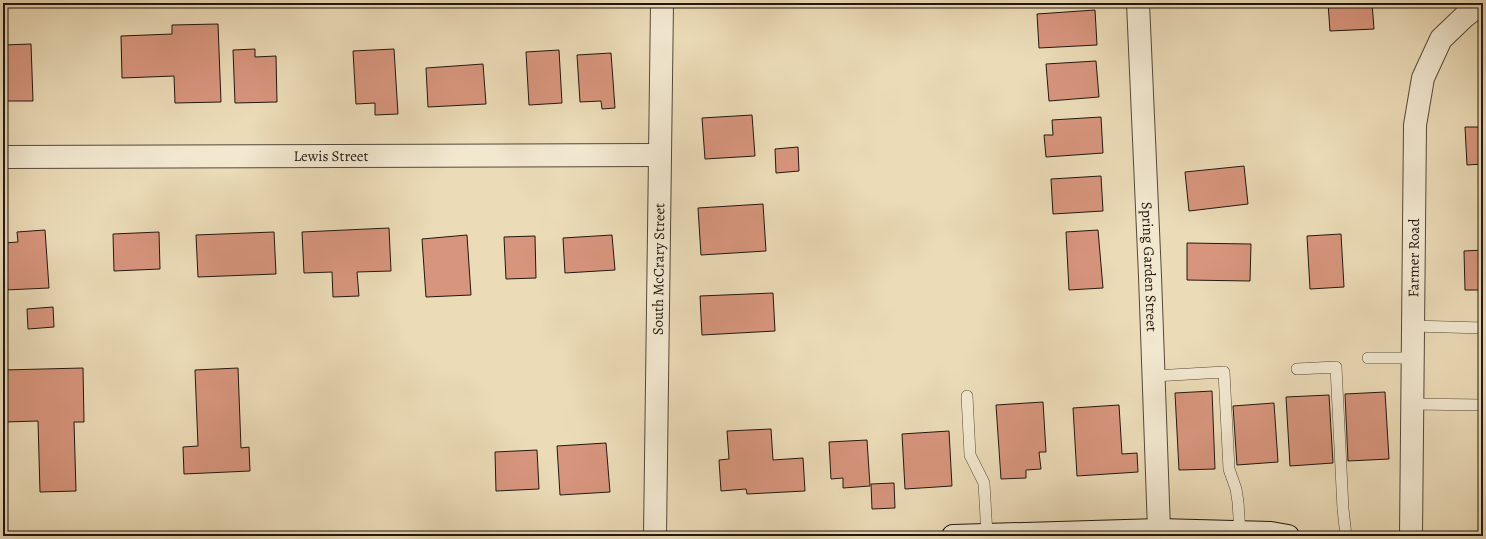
<svg xmlns="http://www.w3.org/2000/svg" width="1486" height="539" font-family="Alegreya,serif">
<style>
.building{fill:#d7957d;stroke:#22170f}
.lines{fill:none;stroke-linecap:round;stroke-linejoin:round}
.service-casing{stroke:#544839;stroke-width:12}
.minor-casing{stroke:#544839;stroke-width:24}
.tertiary-casing{stroke:#544839;stroke-width:24}
.secondary-casing{stroke:#22170f;stroke-width:24}
.service{stroke:#f2e8d0;stroke-width:11}
.minor{stroke:#f2e8d0;stroke-width:22}
.tertiary{stroke:#f2e8d0;stroke-width:22}
.secondary{stroke:#f2e8d0;stroke-width:22}
.labels{text-anchor:middle;stroke-width:4;stroke-linejoin:round;paint-order:stroke}
.street-label{font-size:15px;fill:#22170f;stroke:#f2e8d0}
</style>
<rect width="100%" height="100%" fill="#ebdbb7"/>
<filter id="stains"><feTurbulence type="fractalNoise" baseFrequency=".005" numOctaves="4"/><feColorMatrix values="0 0 0 0 .2 0 0 0 0 .09 0 0 0 0 .02 0 0 0 .5 -.17"/></filter>
<radialGradient id="worn" r=".72"><stop offset=".6" stop-color="#630" stop-opacity="0"/><stop offset="1" stop-color="#630" stop-opacity=".3"/></radialGradient>
<!-- building -->
<g class="building">
<path d="M1328,3h44l2,26 -44,2z"/>
<path d="M1095,10l2,35 -58,3 -2,-34z"/>
<path d="M218,24l3,78 -46,1 -1,-27 -52,2 -1,-42 51,-2v-9z"/>
<path d="M31,44l2,57h-30v-56z"/>
<path d="M255,49v8l21,-1 1,46 -42,1 -2,-53z"/>
<path d="M394,49l4,65 -23,1v-12l-19,1 -3,-53z"/>
<path d="M559,50l3,53 -33,2 -3,-53z"/>
<path d="M611,53l4,55 -13,1 -1,-8 -21,1 -3,-47z"/>
<path d="M1096,61l3,36 -50,4 -3,-37z"/>
<path d="M483,64l3,40 -58,3 -2,-39z"/>
<path d="M752,115l3,41 -50,3 -3,-41z"/>
<path d="M1101,117l2,36 -57,4 -2,-22h9l-1,-15z"/>
<path d="M1465,127h18v37l-16,1z"/>
<path d="M798,147l1,24 -23,2 -1,-24z"/>
<path d="M1244,166l4,38 -59,7 -4,-39z"/>
<path d="M1101,176l2,35 -50,3 -2,-35z"/>
<path d="M763,204l3,47 -65,4 -3,-47z"/>
<path d="M389,228l2,43 -34,1 2,24 -26,1 -1,-25 -28,1 -2,-41z"/>
<path d="M45,230l4,58 -44,2 -2,-47 15,-1 -1,-10z"/>
<path d="M1098,230l5,58 -34,2 -3,-58z"/>
<path d="M159,232l1,37 -46,2 -1,-37z"/>
<path d="M274,232l2,42 -78,3 -2,-42z"/>
<path d="M1341,234l3,53 -34,2 -3,-53z"/>
<path d="M467,235l4,60 -45,2 -4,-58z"/>
<path d="M612,235l3,35 -50,3 -2,-35z"/>
<path d="M535,236l1,42 -30,1 -2,-42z"/>
<path d="M1187,243l64,1 -1,37 -63,-1z"/>
<path d="M1483,250v40h-18l-1,-39z"/>
<path d="M773,293l2,38 -73,4 -2,-39z"/>
<path d="M53,307l1,20 -26,2 -1,-20z"/>
<path d="M83,368l1,54h-10l2,69 -36,1 -2,-71 -34,1 -1,-52z"/>
<path d="M238,368l3,80 8,-1 1,24 -66,3 -1,-27 15,-1 -3,-76z"/>
<path d="M1212,391l3,78 -36,1 -4,-77z"/>
<path d="M1385,392l4,67 -41,2 -3,-67z"/>
<path d="M1329,395l4,68 -43,3 -4,-69z"/>
<path d="M1043,402l3,50h-7l2,17 -15,1v8l-25,1 -5,-74z"/>
<path d="M1274,403l4,59 -41,3 -4,-59z"/>
<path d="M1119,405l3,49 15,-1 1,19 -61,4 -4,-68z"/>
<path d="M771,429l2,31 30,-2 2,33 -58,3 -1,-5 -25,2 -2,-31 10,-1 -2,-28z"/>
<path d="M949,431l3,55 -47,3 -3,-55z"/>
<path d="M867,440l3,46 -27,2v-10l-12,1 -2,-37z"/>
<path d="M606,443l4,49 -50,3 -3,-49z"/>
<path d="M537,450l2,39 -43,2 -1,-39z"/>
<path d="M894,483l1,25 -23,1 -1,-25z"/>
</g>
<g class="lines">
<defs>
<g id="service">
<path d="M1413,326l70,2"/>
<path d="M1368,358h45"/>
<path d="M1297,369l39,-2 7,142 3,27"/>
<path d="M1154,376l70,-4 5,97 7,20 2,13 2,31"/>
<path d="M967,396l3,59 14,28 3,52"/>
<path d="M1412,404l71,1"/>
</g>
<g id="minor">
<path id="s1" d="M1138,3l12,273 9,254"/>
<path id="s2" d="M3,157l656,-2"/>
<path id="s3" d="M655,536l7,-533"/>
</g>
<g id="tertiary">
<path id="s4" d="M1411,536l4,-411 8,-47 18,-39 23,-22 18,-14"/>
</g>
<path id="secondary" d="M953,536l206,-6 112,3 17,3"/>
</defs>
<!-- service casing -->
<use href="#service" class="service-casing"/>
<!-- minor casing -->
<use href="#minor" class="minor-casing"/>
<!-- tertiary casing -->
<use href="#tertiary" class="tertiary-casing"/>
<!-- secondary casing -->
<use href="#secondary" class="secondary-casing"/>
<!-- service -->
<use href="#service" class="service"/>
<!-- minor -->
<use href="#minor" class="minor"/>
<!-- tertiary -->
<use href="#tertiary" class="tertiary"/>
<!-- secondary -->
<use href="#secondary" class="secondary"/>
</g>
<g class="labels">
<!-- street labels -->
<g class="street-label">
<text dy="5" stroke="none"><textPath href="#s2" startOffset="328">Lewis Street</textPath></text>
<text dy="5" stroke="none"><textPath href="#s4" startOffset="278">Farmer Road</textPath></text>
<text dy="5" stroke="none"><textPath href="#s1" startOffset="264">Spring Garden Street</textPath></text>
<text dy="5" stroke="none"><textPath href="#s3" startOffset="267">South McCrary Street</textPath></text>
</g>
</g>
<!-- margin -->
<rect width="1486" height="539" fill="none" stroke="#ebdbb7" stroke-width="16"/>
<rect x="4" y="4" width="1478" height="531" fill="none" stroke="#22170f" stroke-width="2"/>
<rect x="8" y="8" width="1470" height="523" fill="none" stroke="#22170f"/>
<rect width="100%" height="100%" filter="url(#stains)"/>
<rect width="100%" height="100%" fill="url(#worn)"/>
</svg>
